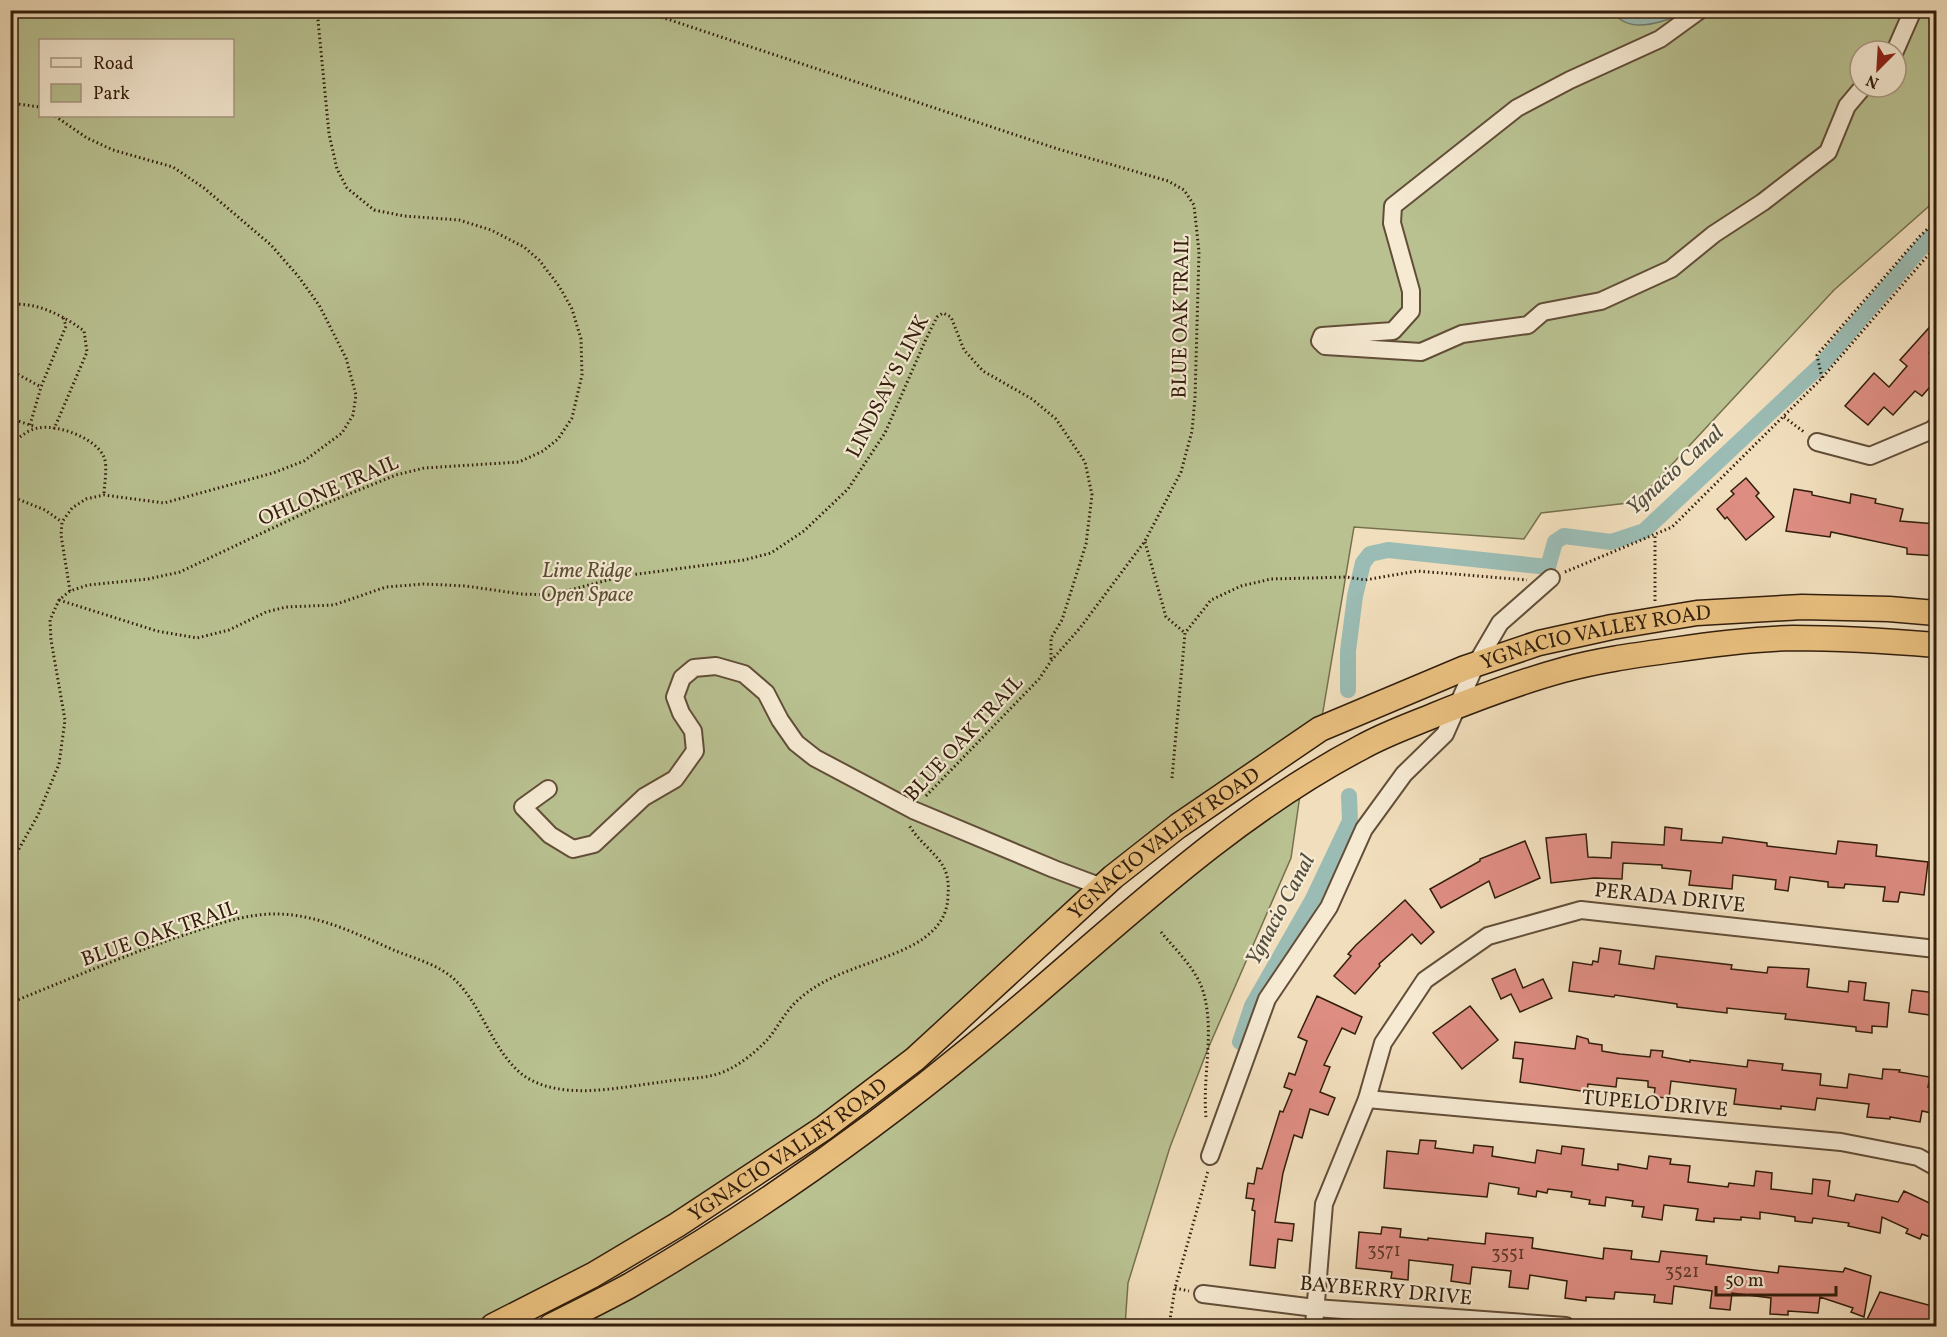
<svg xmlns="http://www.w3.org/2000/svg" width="1947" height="1337" font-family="Vollkorn,serif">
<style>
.green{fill:#b9c191;stroke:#76704e;stroke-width:1.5;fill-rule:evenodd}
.water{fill:#9bbcb4;stroke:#717d71;stroke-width:1.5}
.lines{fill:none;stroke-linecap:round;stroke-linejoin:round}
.canal{stroke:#9bbcb4;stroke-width:16}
.building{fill:#de8d82;stroke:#321e0c;stroke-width:1.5}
.minor-casing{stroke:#624e38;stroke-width:20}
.highway-casing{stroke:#321e0c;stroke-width:27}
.path{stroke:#321e0c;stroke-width:3;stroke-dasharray:1.5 3;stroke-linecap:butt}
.minor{stroke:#f6ead3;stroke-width:16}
.highway{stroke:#e8bf7e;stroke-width:24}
.labels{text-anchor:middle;stroke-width:4.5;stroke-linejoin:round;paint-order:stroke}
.number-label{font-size:18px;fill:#5d3a2a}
.street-label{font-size:21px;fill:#321e0c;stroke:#f6ead3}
.park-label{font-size:21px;font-style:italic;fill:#5a4f34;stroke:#f6ead3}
.water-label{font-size:22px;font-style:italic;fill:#524d3e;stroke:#f6ead3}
</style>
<rect width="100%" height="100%" fill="#f1debc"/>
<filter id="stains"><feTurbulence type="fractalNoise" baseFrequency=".00333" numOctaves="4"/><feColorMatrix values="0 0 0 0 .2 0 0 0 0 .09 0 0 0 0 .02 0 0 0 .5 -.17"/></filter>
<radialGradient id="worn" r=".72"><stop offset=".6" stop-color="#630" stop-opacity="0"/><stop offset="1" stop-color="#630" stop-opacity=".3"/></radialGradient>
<!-- green -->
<g class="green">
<path d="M10,11h1926v189l-102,90 -197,212 -96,11 -17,26 -170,-12 -34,202 -69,46 -427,353 -331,198h-482zM40,40h192v76h-192zM1860,51h36v36h-36z"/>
<path d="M1302,781l-11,77 -84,193 -37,96 -42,136 -3,43h-574l190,-110z"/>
</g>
<!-- water -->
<path class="water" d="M1613,11h75c-21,10 -60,26 -75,0z"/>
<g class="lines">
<!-- canal -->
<g class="canal">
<path d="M1348,690v-39l7,-55 8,-33 7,-9 18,-4 160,17 7,-25 9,-6 47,6 33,-11 179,-168 102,-120 11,-11"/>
<path d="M1240,1042l12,-36 61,-107 37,-78 -1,-25"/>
</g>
</g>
<!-- building -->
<g class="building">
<path d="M1936,320v25l-7,8 7,6v21l-14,16 -7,-5 -22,24 -9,-8 -16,18 -23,-19 29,-33 15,14 18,-21 -7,-6z"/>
<path d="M1746,478l13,15 -3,3 18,21 -28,23 -19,-23 -2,2 -8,-10 17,-15 -3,-3z"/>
<path d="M1794,489l18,3v3l38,8 1,-9 25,5 -1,4 28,6 -3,12 36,3v32l-29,-2v-6l-76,-16 -1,5 -44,-6z"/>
<path d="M1665,827l17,2 -1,11 41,3 1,-6 44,6v3l69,8 2,-13 39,4 -1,11 52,6 -4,33 -24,-3 -2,10 -15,-1 2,-14 -40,-3 -1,4 -16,-1v-5l-38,-5 -2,14 -13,-2 1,-9 -43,-5 -1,14 -43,-4 2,-14 -29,-3v-3l-39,-2 -1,16 -28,-1 -43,5 -5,-45 40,-4 2,23 23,1 1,-16 52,3z"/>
<path d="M1525,841l15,37 -45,20 -6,-17 -48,27 -11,-19 50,-28v-2z"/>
<path d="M1405,900l29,32 -13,12 -9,-10 -33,30 1,2 -25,28 -21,-18 17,-20 -3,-2 8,-9z"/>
<path d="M1600,948l21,3 -2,13 35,5 2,-13 76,9 -1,4 36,4 1,-6 41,2 -2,18 41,5 1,-11 17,2 -2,17 25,3 -2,24 -15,-1v7l-16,-2v-4l-71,-8 1,-5 -59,-6v5l-50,-6v-3l-62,-9 -1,2 -45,-6 4,-29 19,3 1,-4 5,1z"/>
<path d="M1515,969l8,19 20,-9 9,19 -32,14 -9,-18 -10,5 -9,-20z"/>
<path d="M1912,990l24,3v23l-27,-4z"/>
<path d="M1317,996l45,21 -7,17 -13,-6 -18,37 6,2 -10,25 15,6 -7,17 -18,-6 -8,29 -8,-3 -11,38 -8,49 19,2 -2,17 -14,-2 -3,29 -25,-3 5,-54 -3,-1 2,-11 -8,-1 2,-15 6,1 3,-16 5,1 18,-58 3,1 9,-22 -8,-3 5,-14 6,2 12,-34 -9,-4z"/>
<path d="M1470,1006l28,34 -36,29 -29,-36z"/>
<path d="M1577,1036l11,3 1,4 13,2v6l18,3 30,3 1,-7 12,1 -1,6 28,5v-2l57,7 1,-7 35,4 -1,6 39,4 -1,11 27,3 2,-14 33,5 1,-10 17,1 -1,2 31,5 -2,10 8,1v26l-14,-3 -2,11 -30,-5v2l-23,-2 2,-13 -52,-6 -2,12 -34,-4v3l-47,-5 2,-15 -65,-8 -2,17 -15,-1 1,-9 -7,-1v-6l-31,-3 -1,9 -28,-3 -1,8 -67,-10 3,-23 -10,-1 2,-16 60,7z"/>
<path d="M1420,1140l16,1 -1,7 38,5 1,-8 19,2 -1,9 43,7 2,-13 24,4 1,-8 22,3 -2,16 36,5v-6l29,5 2,-13 22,3 -1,5 20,2 -2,16 40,5 1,-4 25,3 2,-15 16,2 -1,16 41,5 1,-15 17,2 -2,15 26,5 2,-7 42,8 6,-11 32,15v24l-3,8 -11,-4 -2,5 -14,-6 2,-4 -26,-12 -2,16 -32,-7 1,-3 -36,-5 -1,5 -17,-2v-4l-35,-5v7l-19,-2v3l-27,-2v4l-18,-2 2,-11 -34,-4 -2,15 -20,-3 2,-10 -12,-1 1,-5 -27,-4 -1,9 -16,-2 1,-4 -19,-3 1,-5 -24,-3 -1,4 -10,-2 -1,6 -18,-3 1,-6 -30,-5 -2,14 -103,-9 3,-37 31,3z"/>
<path d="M1382,1227l19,2 -1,8 28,3v-2l57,6 1,-11 47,5 -1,10 71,11 1,-11 28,3 -1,8 28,3 2,-11 46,5 -1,8 72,9 1,-7 64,6 2,-4 26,8 -7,41 -13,-5 2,-4 -33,-11 -2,16 -30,-2v4l-18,-1 1,-16 -39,-5 -2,17 -20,-2 2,-17 -38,-5 -2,18 -18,-2 1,-7 -40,-3 -1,7 -28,-2v4l-21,-3 2,-17 -37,-6 -2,14 -19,-2 2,-16 -39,-4 -2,17 -19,-3 2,-16 -44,-5 -1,20 -17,-2 1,-6 -36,-4 3,-36 22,2z"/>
<path d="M1880,1292l56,15 -3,19h-69z"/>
</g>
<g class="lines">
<defs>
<g id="minor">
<path d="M1700,10l-40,29 -90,41 -53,28 -124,98 -1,17 19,68v20l-18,20 -71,5 -2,5 5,5 96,6 41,-18 66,-9 15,-13 58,-11 70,-32 43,-35 49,-32 65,-50 19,-46 16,-19"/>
<path d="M1895,51l18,-41"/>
<path d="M1817,442l53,14 62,-26 4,-4"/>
<path d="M548,789l-25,18 27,28 23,14 21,-5 50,-47 31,-18 20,-28 -2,-20 -12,-18 -6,-16 7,-19 12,-10 22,-2 28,8 22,19 14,27 16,23 19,15 98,52 141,59 48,18"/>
<path d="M1367,1099l474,43 77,15 18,10"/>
<path d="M1210,1156l57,-157 62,-92 35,-78 40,-55 41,-40 31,-70 24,-41 51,-45"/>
<path d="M1203,1294l112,14 251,18"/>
<path d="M1314,1326l10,-122 43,-105 16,-56 42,-63 63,-44 93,-26 355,39"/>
</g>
<g id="highway">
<path id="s1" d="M493,1326l100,-51 84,-50 147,-97 91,-69 198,-182 65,-51 142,-97 145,-61 74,-25 73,-16 85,-14 105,-6 87,2 47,4"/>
<path d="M551,1326c26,-13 52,-26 78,-40 122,-71 238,-152 347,-242 126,-103 241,-221 386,-297 23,-13 49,-22 73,-32 42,-17 84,-33 128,-45 36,-10 74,-15 110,-20 40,-6 80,-11 120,-12 48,0 96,3 143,7"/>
</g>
</defs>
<!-- minor casing -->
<use href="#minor" class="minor-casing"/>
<!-- highway casing -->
<use href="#highway" class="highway-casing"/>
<!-- path -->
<g class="path">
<path d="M640,10l418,139 110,32 16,9 10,15 5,47 -4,146 -3,33 -11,41 -36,69 -65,87 -29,33 -12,18 -114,118"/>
<path d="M10,103l30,4"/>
<path d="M55,116l32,22 26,12 60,17 31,21 67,57 27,31 21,29 27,53 10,37 -3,20 -11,18 -38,28 -31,12 -109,30 -60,-8 -18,4 -14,9 -10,14 -1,13 9,56"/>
<path d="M10,305c26,-4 54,11 74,26l3,21 -33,77"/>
<path d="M10,370l31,17"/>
<path d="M1822,378l-5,-23 103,-119 16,-15"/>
<path d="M1784,417l20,15"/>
<path d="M10,422l8,-1 18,6"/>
<path d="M30,425l11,-38 25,-61 -3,-9"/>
<path d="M10,446c8,-8 17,-16 28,-18 19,-4 58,10 66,29 4,10 0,28 0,38"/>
<path d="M10,496l35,14 17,12"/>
<path d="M1145,542l21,75 19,16"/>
<path d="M1565,572l107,-45 150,-149 114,-132"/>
<path d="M59,600l98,31 40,7 32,-8 37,-18 20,-5 48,-2 52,-18 38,-3 42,2 55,8 30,1 72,-19 121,-16 27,-7 33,-22 44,-42 37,-56 41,-94 11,-22 6,-4 8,4 13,33 19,21 49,28 24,20 29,43 7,33 -6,49 -24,76 -11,18v21"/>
<path d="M1655,601v-67"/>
<path d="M1172,778l13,-145 26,-33 30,-14 30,-7 76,-2 18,3 52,-9 110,9"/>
<path d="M10,865l28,-50 21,-51 6,-44 -14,-80 -1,-20 9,-20 11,-9 18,-6 60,-6 32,-7 137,-65 79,-32 28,-7 95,-6 24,-11 15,-12 14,-21 10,-43 -1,-36 -9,-30 -13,-23 -20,-26 -15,-13 -33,-17 -32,-10 -55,-4 -30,-6 -27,-22 -10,-19 -8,-35 -12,-124"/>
<path d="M1161,932c14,17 33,35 41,56 14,41 0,87 4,129"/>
<path d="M10,1003c57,-23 113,-47 171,-67 30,-10 65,-23 98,-22 41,1 80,21 117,37 20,8 43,14 58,28 29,27 38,72 69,96 37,27 97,12 139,7 17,-3 36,-3 52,-7 20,-5 40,-21 54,-36 10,-12 17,-27 29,-38 23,-22 54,-31 83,-42 30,-11 68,-26 68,-64 1,-9 0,-21 -5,-29 -9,-15 -25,-25 -34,-41"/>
<path d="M1175,1288l14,3"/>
<path d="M1169,1326l6,-38 33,-117"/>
</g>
<!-- minor -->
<use href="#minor" class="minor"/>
<!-- highway -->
<use href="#highway" class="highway"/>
</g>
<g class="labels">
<!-- number labels -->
<g class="number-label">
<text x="1384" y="1256">3571</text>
<text x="1508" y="1259">3551</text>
<text x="1682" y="1277">3521</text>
</g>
<!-- street labels -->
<g class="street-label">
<text transform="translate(1180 317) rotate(-89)" y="7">BLUE OAK TRAIL</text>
<text transform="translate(887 386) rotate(-63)" y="7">LINDSAY'S LINK</text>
<text transform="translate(328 490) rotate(-23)" y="7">OHLONE TRAIL</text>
<text dy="7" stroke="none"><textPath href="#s1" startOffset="1316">YGNACIO VALLEY ROAD</textPath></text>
<text transform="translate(963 738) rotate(-47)" y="7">BLUE OAK TRAIL</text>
<text dy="7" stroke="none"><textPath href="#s1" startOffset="830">YGNACIO VALLEY ROAD</textPath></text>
<text transform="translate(1670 897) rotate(6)" y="7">PERADA DRIVE</text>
<text transform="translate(159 933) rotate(-19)" y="7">BLUE OAK TRAIL</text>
<text transform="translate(1655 1103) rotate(5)" y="7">TUPELO DRIVE</text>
<text dy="7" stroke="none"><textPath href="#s1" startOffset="344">YGNACIO VALLEY ROAD</textPath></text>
<text transform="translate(1386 1290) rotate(5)" y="7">BAYBERRY DRIVE</text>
</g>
<!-- park labels -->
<g class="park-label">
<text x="587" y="577">Lime Ridge<tspan x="587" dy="24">Open Space</tspan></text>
</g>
<!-- water labels -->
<g class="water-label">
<text transform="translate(1674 469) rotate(-42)" y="8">Ygnacio Canal</text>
<text transform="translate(1279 909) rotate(-62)" y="8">Ygnacio Canal</text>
</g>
</g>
<!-- margin -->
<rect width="1947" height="1337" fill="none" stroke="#f1debc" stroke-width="36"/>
<rect x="12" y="12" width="1923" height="1313" fill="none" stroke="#321e0c" stroke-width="3"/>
<rect x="18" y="18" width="1911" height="1301" fill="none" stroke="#321e0c" stroke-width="1.5"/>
<!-- legend -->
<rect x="39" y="39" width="195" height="78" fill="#f6ead3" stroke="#a89883" stroke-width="1.5"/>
<rect x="51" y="58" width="30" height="9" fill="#f6ead3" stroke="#a89883" stroke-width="1.5"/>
<text x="93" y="69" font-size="18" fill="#321e0c">Road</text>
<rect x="51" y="84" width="30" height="18" fill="#b9c191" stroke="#a89883" stroke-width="1.5"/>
<text x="93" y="99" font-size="18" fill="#321e0c">Park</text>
<!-- north arrow -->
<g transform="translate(1878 69) rotate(204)"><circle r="28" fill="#f6ead3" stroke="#a89883" stroke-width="1.5"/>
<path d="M0-4.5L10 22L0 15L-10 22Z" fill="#8f2418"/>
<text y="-9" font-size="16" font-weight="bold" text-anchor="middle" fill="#321e0c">N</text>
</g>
<!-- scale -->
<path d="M1716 1286v9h120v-9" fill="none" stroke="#321e0c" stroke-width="3"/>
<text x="1725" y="1286" font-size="18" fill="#321e0c" stroke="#f6ead3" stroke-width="4.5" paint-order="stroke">50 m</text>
<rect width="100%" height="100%" filter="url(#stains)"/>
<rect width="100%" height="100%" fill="url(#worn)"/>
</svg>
